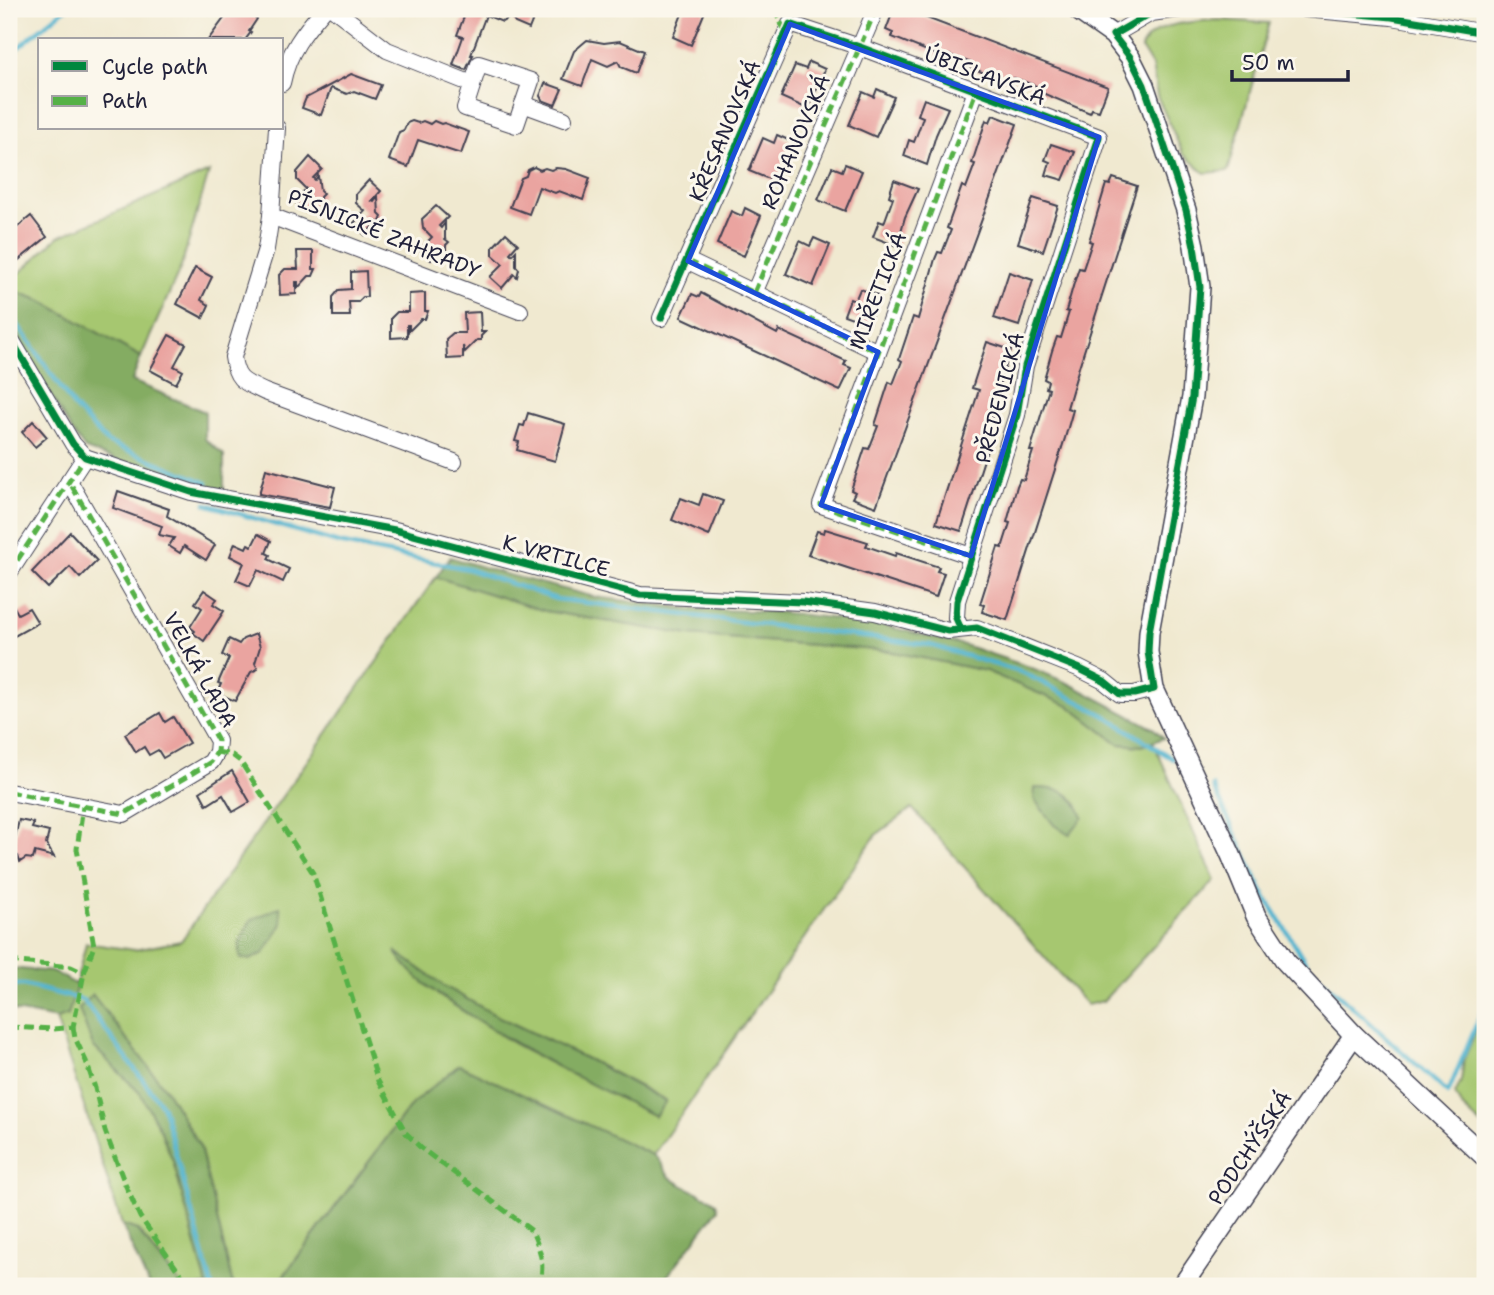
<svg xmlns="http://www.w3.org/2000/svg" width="1494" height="1295" font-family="'Shantell Sans',sans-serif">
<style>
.green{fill:#a6c770;stroke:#647456;stroke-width:2;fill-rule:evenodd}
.forest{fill:#84ac62;stroke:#53674e;stroke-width:2}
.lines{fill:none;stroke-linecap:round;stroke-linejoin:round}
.stream{stroke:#50b3cf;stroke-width:4.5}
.building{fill:#eaa4a0}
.minor-casing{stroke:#414051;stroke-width:18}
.tertiary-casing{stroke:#414051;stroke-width:22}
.minor{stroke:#fff;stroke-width:16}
.tertiary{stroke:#fff;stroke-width:19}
.quiet{stroke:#55b146;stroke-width:5;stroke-dasharray:10 5;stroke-linecap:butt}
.cycleway-casing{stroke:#fbf7ec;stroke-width:11}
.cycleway{stroke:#00873e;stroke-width:7}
.marked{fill:none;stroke:#1d4ed8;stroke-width:5;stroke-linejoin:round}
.labels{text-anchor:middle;stroke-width:6;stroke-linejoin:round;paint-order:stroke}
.street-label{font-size:21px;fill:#22223b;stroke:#fbf7ec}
</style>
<rect width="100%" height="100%" fill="#fbf7ec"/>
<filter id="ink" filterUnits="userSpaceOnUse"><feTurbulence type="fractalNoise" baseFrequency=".0143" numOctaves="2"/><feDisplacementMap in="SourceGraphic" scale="14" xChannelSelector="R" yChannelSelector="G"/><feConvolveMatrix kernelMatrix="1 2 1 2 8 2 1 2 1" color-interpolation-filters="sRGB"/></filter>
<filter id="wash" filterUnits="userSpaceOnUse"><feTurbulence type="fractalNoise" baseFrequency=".00686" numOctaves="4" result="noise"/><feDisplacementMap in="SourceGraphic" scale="28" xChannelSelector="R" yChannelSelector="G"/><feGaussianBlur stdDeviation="1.57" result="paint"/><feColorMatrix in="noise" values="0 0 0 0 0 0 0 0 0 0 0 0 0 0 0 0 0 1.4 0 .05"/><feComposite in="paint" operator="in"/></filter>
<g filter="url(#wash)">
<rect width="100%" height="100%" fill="#f0e9d0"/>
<!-- green -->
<g class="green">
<path d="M1218,20l51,3 -41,148 -23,2 -22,-19 -26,-58 -5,-30 -11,-18c13,-27 52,-26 77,-28z"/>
<path d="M209,172l-28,95 -40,90 -99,-56 -33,-12v-6l49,-46z"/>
<path d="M436,577l110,34 143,24 199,16 98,20 83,35 50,38 23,2 11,-4 62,138 -112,121 -16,4 -175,-197 -36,27 -223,320 -194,-89 -47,38 -131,175 1,7h-49l-33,-139 -34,-57 -74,-96 -13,15 14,37 47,47 20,36 13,32 34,125h-25l-44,-56 -16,-5 -66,-206 12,-4 18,-72 48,7 47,-9zM396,952l48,34 53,30 92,44 77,40 -11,16 -131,-66 -86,-55z"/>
<path d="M1485,1010v118l-24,-22 -6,-12 6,-13 3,-22z"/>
</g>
<!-- forest -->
<g class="forest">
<path d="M15,291l27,10 99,56 -9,24 73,31v27l19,16v34h-27l-112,-40 -14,-19 -62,-106v-29z"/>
<path d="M450,557l55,17 90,23 97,12 86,3 95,11 91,22 68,23 38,16 83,44 11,10 -22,8 -23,-2 -50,-38 -83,-35 -98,-20 -199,-16 -144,-24 -109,-34z"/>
<path d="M1035,788c26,0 38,3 48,29l-14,18 -15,-10 -20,-26z"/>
<path d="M280,907l2,17 -18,29 -14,7 -10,-2 -1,-15 12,-23z"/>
<path d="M395,951l49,35 53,30 92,44 77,41 -11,15c-61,-30 -122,-60 -179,-97 -30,-19 -62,-38 -81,-68z"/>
<path d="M9,968l45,4 23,13 -9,30 -12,4 -47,-9z"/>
<path d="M92,994l74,96 34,57 33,139h-26l-34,-125 -13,-32 -20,-36 -47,-47 -14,-37z"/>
<path d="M459,1065l194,90c9,6 9,15 17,22 13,12 33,15 46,26l2,6 -58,77h-378l-1,-6 131,-176z"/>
<path d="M122,1225l15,5 45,56h-33z"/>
</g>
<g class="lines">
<!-- stream -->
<g class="stream">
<path d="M9,55l56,-46"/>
<path d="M9,312l65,95 33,35 100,41"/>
<path d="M206,504l132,39 130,26 88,30 374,46 94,28 80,42 69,44"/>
<path d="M1213,786l49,105 47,77 139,125 37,-90"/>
<path d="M9,985h15l59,15 80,107 49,179"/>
</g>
</g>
<g id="blocks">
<!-- building -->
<g class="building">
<path d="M231,9h13l13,10 -8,12 2,1 -6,8h-37z"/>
<path d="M467,9h70l-8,20 -14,-6 -4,-6 -9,5 -16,-7 -15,40h2l-7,15 -13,-5 10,-28 -6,-2z"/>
<path d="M684,9h22l-15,36 -18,-8z"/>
<path d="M894,9h9l205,78 -9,24 -7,-2 -2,4 -55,-23 1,-4 -22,-8 -2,4 -28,-9 -14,-6 1,-4 -22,-8 -2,4 -55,-22 1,-4 -7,-3z"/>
<path d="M587,40l17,3 16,-2 24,10 -8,22 -15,-6 -3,-6 -10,5 -16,-7 -10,27 -19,-7 11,-28z"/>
<path d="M809,62l16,7 -17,40 -27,-12 14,-32 11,4z"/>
<path d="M351,74l30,11 -6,14 -21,-8 -7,3 -16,-6 -10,27 -19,-7 4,-10z"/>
<path d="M545,83l17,6 -7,16 -13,-5 -2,-4z"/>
<path d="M877,89l17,8 -18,40 -27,-12 14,-33 11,5z"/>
<path d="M924,99l24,9 -12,27 -9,30 -23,-9 5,-16 5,2 5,-13 4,-12 -5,-2z"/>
<path d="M993,115l24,9 -141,383 -24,-9 3,-6 -4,-2 14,-42 4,1 9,-23 -3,-1 14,-43 4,2 9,-23 -3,-2 14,-42 5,2 17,-60 3,-7 4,1 9,-23 -4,-2 15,-42 4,2 9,-24 -3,-1 14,-43 4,2z"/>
<path d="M412,121l6,2 5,-2 7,3 4,-3 7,3 3,-1 25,9 -8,22 -43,-14 -10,27 -19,-7 10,-28 5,-2 3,-7z"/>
<path d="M777,135l16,7 -17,40 -27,-11 14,-33 11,5z"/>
<path d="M1051,144l24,8 -12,28 -17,-5 4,-13 -5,-2z"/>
<path d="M310,157l12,12 -9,9 2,2 3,-4 2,15 3,3 -3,3v6l-3,-3 -12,12 -11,-11 12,-12 -9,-9v-8z"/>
<path d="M845,164l17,7 -17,40 -27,-11 14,-33 10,4z"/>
<path d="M534,167l6,3 5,-2 6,2 5,-2 10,1 24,9 -7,22 -24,-9 -4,2 -16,-6 -10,27 -19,-7 11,-29 5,-2 2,-6z"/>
<path d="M1113,178l24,8 -58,181 -12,41 6,2 -8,28 -58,182 -25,-8 2,-7 -4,-1 18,-57 4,1 8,-25 -3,-1 10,-36 3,-7 4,1 9,-29h-3l19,-62 -3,-1 2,-7 -4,-2 8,-28 5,-14 4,1 8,-26 -3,-1 8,-28 5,-15 4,1 9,-27 -3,-1 17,-57 4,1z"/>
<path d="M369,180l12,11 -9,10 2,1 4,-5 1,17 3,3 -3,7 -2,-2 -12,13 -12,-11 12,-13 -9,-8v-9z"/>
<path d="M894,180l24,9 -13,28 -8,29 -24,-9 6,-16 5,2 9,-25 -4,-2z"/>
<path d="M1033,198l25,8 -15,45 -25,-8z"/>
<path d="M436,206l12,11 -9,9 2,2 4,-5v16l4,3 -3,3v5l-3,-2 -12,12 -11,-10 12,-13 -9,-9 -1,-9z"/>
<path d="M745,208l16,8 -17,40 -27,-12 14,-33 11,5z"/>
<path d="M31,216l16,21 -38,31v-34z"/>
<path d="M506,233l12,11 -8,9 2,2 4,-4v15l3,3 -2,8 -3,-3 -12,14 -12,-11 13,-13 -10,-9v-8z"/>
<path d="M814,238l16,7 -17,41 -27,-12 14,-33 10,5z"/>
<path d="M297,251h16v18h3l-3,7h-4l-11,12v-6h-2v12l-16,1 -1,-20 6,-6h13z"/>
<path d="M195,268l17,9 -11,23 8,5 -6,13 -26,-14z"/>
<path d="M366,271l1,26h-4l-5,5h-9l1,14h-17v-19l6,-7 12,-1v-17z"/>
<path d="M1009,272l24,8 -14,46 -25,-8z"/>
<path d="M860,289l17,6 -8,29 -25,-9 6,-16 5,2z"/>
<path d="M425,293v18h3l-3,8h-4l-12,12v-6h-2v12l-16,1v-20l6,-6h12v-18z"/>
<path d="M701,293l76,41 2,-4 67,31 -2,4 7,3 -11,23 -159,-74 11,-23 7,3z"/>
<path d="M480,312l1,20h4l-4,4v4h-4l-12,12 -2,-6v12l-16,1 -1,-20 7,-6h12l-1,-20z"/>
<path d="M169,335l17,9 -12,22 9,5 -7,13 -26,-14z"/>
<path d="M987,342l24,8 -22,66 8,3 -36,112 -25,-8 43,-133 -7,-2z"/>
<path d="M528,413l37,11 -10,37 -38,-11 2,-8 -4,-1 5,-16 4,1z"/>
<path d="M33,421l14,16 -12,10 -13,-15z"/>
<path d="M266,469l69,18 -5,20 -71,-13z"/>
<path d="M118,491l51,18 -2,7 48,29 -9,15 -22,-14 -4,7 -11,-7 5,-8 -15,-3 3,-9 -49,-18z"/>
<path d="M703,494l20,7 -14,35 -37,-16 9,-22 18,7z"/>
<path d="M825,529l43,13 -2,4 29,10 1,-3 43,14 -2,4 7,2 -8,24 -128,-42 9,-24 7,2z"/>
<path d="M70,532l27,29 -17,17 -10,-11 -22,21 -16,-16z"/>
<path d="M258,534l13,7 -5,12 4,2 -2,4 21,10 -6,13 -25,-12 -8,16 -14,-6 8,-17 -14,-7 5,-13 11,5 2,-4 4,2z"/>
<path d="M204,590l13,9 -4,5 11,7 -20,30 -11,-8 2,-2 -5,-4 12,-19 -7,-5z"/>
<path d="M9,598l9,16 11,-6 9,15 -29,16z"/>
<path d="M256,634l4,13 -5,16 3,6 -7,3 -16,29 -18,-8 4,-9 -3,-1 11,-25 -7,-3 7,-16 10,5 4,-5z"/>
<path d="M160,713l5,9 8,-5 16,26 -26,15 -5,-8 -9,5 -5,-8 -8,5 -11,-18z"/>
<path d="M232,771l18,31 -17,10 -10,-17 -16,10 -7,-13z"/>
<path d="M19,820l15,3 -2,5 17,4 -3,12 8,13 -19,-5 -2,7 -7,-1 -6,4 -2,-6 -7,-1z"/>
</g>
</g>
</g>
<g filter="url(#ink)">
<use href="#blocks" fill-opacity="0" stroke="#414051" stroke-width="2"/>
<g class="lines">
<defs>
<g id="minor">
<path d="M334,9l53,41 85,34"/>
<path d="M1305,9l87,8 93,16"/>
<path d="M1113,35l38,-22 29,-4"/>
<path d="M479,64l52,17 -15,44 -51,-17z"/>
<path d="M282,83c6,-31 22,-51 42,-74"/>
<path d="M523,104l41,15"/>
<path d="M277,128l-6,88 -5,33 -33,108c3,24 11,25 32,35l189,70"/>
<path d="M271,216l249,95"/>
<path d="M688,261l190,91"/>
<path d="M754,293l122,-284"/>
<path d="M661,318l129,-294 70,23 239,90 -74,229 -8,49 -60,186 -1,17 5,11"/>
<path d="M9,336l64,108 12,13 106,35 204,38 245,65 163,7 72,10 73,19 29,-3 101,40 26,13 16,13h14l20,-5"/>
<path d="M971,556l-150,-51 155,-414"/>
<path d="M9,573l76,-116"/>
<path d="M9,792l115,22 87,-52 6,-10 1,-11 -149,-260"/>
</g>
<g id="tertiary">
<path d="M1076,9l37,26 17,22 14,28 42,125 8,36 6,41 -8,110 -43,235 -1,20 6,37 77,166 25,61 30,46 68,73 131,122"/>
<path d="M1182,1286l172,-251"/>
</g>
</defs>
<!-- minor casing -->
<use href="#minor" class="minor-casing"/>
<!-- tertiary casing -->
<use href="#tertiary" class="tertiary-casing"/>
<!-- minor -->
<use href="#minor" class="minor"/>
<!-- tertiary -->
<use href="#tertiary" class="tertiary"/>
<!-- quiet -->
<g class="quiet">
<path d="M774,9l12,24"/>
<path d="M688,261l190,91"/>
<path d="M754,293l122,-284"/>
<path d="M971,556l-150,-51 155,-414"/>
<path d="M9,573l76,-116"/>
<path d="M217,752l15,3 8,6 73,112 65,208 28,52 15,15 111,83c9,21 13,32 7,55"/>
<path d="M9,792l115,22 87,-52 6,-10 1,-11 -149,-260"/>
<path d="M9,961l62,6 13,6"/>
<path d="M9,1027l44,2 20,-2 11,-54 10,-27 -17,-97 6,-43"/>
<path d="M73,1027l2,11 11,23 9,27 10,43 20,53 15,33 49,69"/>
</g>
<defs>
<g id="cycleway">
<path d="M1305,9l87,8 93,16"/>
<path d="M661,318l129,-294 70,23 239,90 -74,229 -8,49 -60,186 -1,17 5,11"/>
<path d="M9,336l64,108 12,13 106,35 204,38 245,65 163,7 72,10 73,19 29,-3 101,40 26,13 16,13h14l20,-5 -6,-37 1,-20 43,-235 8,-110 -6,-41 -8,-36 -42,-125 -14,-28 -17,-22 38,-22 29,-4"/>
</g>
</defs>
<!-- cycleway casing -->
<use href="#cycleway" class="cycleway-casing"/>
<!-- cycleway -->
<use href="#cycleway" class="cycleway"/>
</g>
</g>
<!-- marked area -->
<path class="marked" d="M790,24l309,113 -128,419 -150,-51 57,-153 -190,-91z"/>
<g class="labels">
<!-- street labels -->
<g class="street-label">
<text transform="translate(985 76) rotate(21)" y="7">ÚBISLAVSKÁ</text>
<text transform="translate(725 131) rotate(-67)" y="7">KŘESANOVSKÁ</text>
<text transform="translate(796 142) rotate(-67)" y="7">ROHANOVSKÁ</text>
<text transform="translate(384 234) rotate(22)" y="7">PÍSNICKÉ ZAHRADY</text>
<text transform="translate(878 291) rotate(-69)" y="7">MIŘETICKÁ</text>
<text transform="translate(1000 398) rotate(-75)" y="7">PŘEDENICKÁ</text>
<text transform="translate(556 556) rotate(15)" y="7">K VRTILCE</text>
<text transform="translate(200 670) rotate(61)" y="7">VELKÁ LADA</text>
<text transform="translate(1250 1148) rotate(-56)" y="7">PODCHÝŠSKÁ</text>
</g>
</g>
<!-- margin -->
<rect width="1494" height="1295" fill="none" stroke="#fbf7ec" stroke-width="35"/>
<!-- legend -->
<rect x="38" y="38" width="245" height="91" fill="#fbf7ec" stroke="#a4a2a5" stroke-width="2"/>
<rect x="52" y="61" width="35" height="10" fill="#00873e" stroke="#a4a2a5" stroke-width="2"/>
<text x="102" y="74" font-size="21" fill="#22223b">Cycle path</text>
<rect x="52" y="96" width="35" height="10" fill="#55b146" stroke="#a4a2a5" stroke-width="2"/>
<text x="102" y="108" font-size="21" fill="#22223b">Path</text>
<!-- scale -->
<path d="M1232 70v10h116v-10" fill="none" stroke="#22223b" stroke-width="3.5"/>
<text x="1242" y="70" font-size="21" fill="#22223b" stroke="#fbf7ec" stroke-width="5" paint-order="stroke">50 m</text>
</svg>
